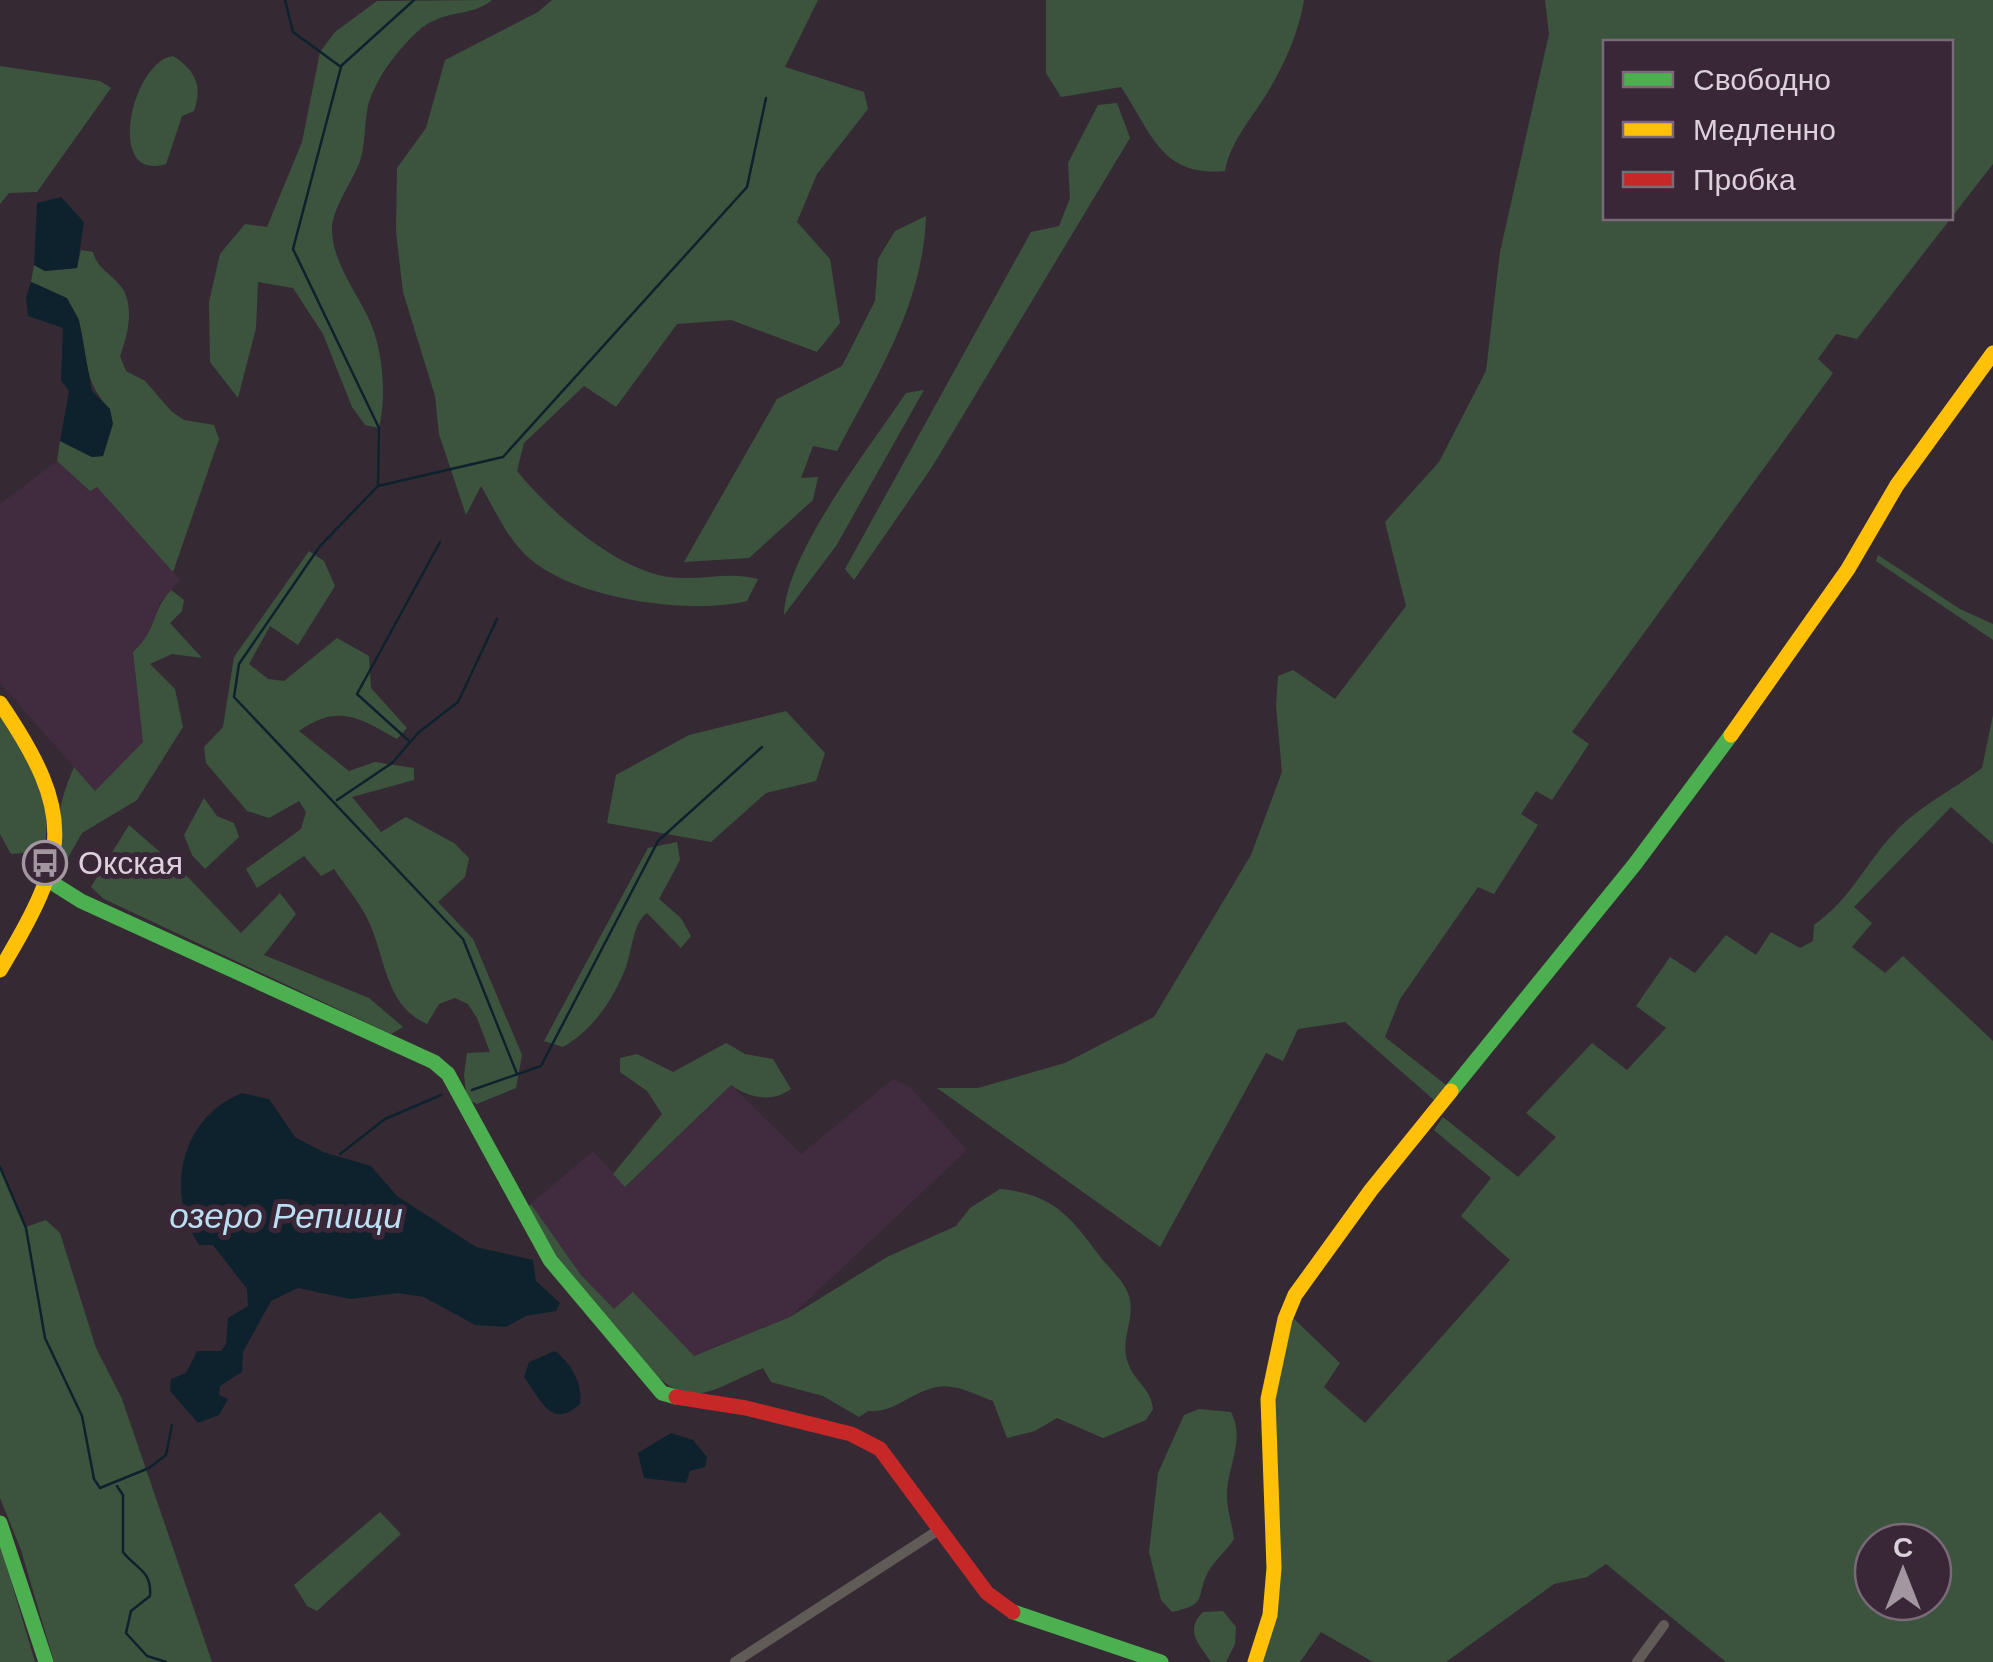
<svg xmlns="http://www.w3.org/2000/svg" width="1993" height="1662" viewBox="0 0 1993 1662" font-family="Helvetica,sans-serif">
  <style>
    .built { fill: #412b3f }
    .green { fill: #3c543e; fill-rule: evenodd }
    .water { fill: #0e222d }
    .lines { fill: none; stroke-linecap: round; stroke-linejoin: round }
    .stream { stroke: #0e222d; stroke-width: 2.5 }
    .street { stroke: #605b56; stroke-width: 10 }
    .fast { stroke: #4caf50; stroke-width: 15 }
    .slow { stroke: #ffc107; stroke-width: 15 }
    .jam { stroke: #c62828; stroke-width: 15 }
    .labels { text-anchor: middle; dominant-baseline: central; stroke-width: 10; stroke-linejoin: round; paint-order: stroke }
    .poi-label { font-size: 32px; fill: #dcd0da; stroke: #392637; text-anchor: start }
    .water-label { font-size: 35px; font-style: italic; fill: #badff2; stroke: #392637 }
  </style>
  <rect width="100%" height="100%" fill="#352a34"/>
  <path class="built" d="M57,461L90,491L97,486L180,580L160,602L151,635L133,652L143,742L95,791L0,683V504Z
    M893,1079L909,1086L967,1150L790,1317L693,1356L633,1293L615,1310L581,1275L531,1204L593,1151L626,1187L731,1085L801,1154Z"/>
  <path class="green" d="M492,0C469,19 444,7 417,32C399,49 382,70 372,94C363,113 367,140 360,161C353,181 330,211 332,232C334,263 354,289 367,315C383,347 387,394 379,428L365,425L352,407L323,334L293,288L258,282L256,328L238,398L210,362L209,302L220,254L245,224L267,227L302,142L320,52L335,32L377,1Z
    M552,0H818L785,67L864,92L868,109L817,174L797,222L830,259L840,323L817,352L731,320L677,324L616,407L584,386L524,443L517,471C551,513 624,578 681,578C708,579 731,572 758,579L747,601C688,615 575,599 529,558C508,540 495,510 481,486L466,515L439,434L435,396L403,292L396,232L397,168L426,128L445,60L538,12Z
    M1046,0H1304C1299,33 1283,67 1266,95C1250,120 1230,143 1225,171C1161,177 1152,133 1121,87L1061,97L1046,73Z
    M1545,0H1993V164L1857,339L1836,334L1818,359L1833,373L1572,732L1589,744L1552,800L1536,791L1521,814L1538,825L1494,894L1478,887L1400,999L1385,1037L1446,1085L1434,1100L1345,1022L1298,1029L1283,1061L1266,1053L1160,1247L937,1088H978L1065,1063L1154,1017L1251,855L1282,772L1276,706L1278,676L1293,670L1335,699L1406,606L1385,522L1439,462L1486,371L1500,252L1549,34ZM1606,42H1950V218H1606Z
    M173,56C195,70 203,85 194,111L182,116L166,164C104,183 132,61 173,56Z
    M0,66L100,81L111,88L37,192L9,193L0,204Z
    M1117,103L1130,138L932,467L854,580L845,569L1031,232L1059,226L1070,198L1068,163L1098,105Z
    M926,216C923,305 877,375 837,451L813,446L801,478L818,477L813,500L749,558L684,562L777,399L842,366L875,301L878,259L895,231Z
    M81,250L93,252C97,270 116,276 124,291C134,311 127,337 120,356L126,371L145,381L171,411L184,420L214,425L219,439L173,572L97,487L90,491L57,461L60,441L92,457L103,456L110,409C62,360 112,312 31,282L34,265L45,271L77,268Z
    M924,390L836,546L784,615C786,553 870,447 906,393Z
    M309,551L324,561L335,586L298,645L270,626L249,664L268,679L284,681L337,638L369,656L371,688L407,728L397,739C360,718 338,703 299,731L349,771L375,762L414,768V780L352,797L381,832L406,817L454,843L469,858L465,877L438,902L473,939L522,1055L516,1088L477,1104L467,1099L464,1075L467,1053L490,1052L477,1018L468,1004L455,998L439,1004L427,1024C383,1005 386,953 366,916C357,899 344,884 334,869L321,876L304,856L257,888L246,869L301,829L306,812L299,801L269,818L247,811L206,763L204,747L223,727L234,657Z
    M1878,555L1960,609L1993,624V640L1876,561Z
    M171,590L184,600L182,611L170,623L202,658L172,654L150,664L175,689L183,727L137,800L82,833L65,863C51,831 61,797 74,767L95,791L143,742L133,652C159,628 150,613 171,590Z
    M786,711L825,753L816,781L766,793L711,842L607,823L616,775L689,735Z
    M0,715C32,762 54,793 44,851L11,854L0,834Z
    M1993,715V844L1951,807L1854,907L1872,923L1852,947L1885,973L1903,956L1993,1041V1662H1726L1606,1564L1587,1577L1554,1584L1446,1662H1373L1321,1632L1300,1662H1260L1275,1616L1273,1399L1291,1316L1340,1363L1324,1387L1365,1423L1510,1260L1461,1216L1491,1178L1434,1130L1443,1117L1518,1177L1556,1137L1526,1113L1592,1043L1627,1070L1666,1028L1636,1006L1670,957L1695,973L1726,935L1756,955L1771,932L1800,948L1813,941L1814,925C1852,898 1864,865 1895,832C1919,806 1953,790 1982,768ZM1873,1542H1933V1602H1873Z
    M204,798L217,816L234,823L239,837L205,869L192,855L184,835Z
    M129,825L184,873L241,933L280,893L296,914L264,955L369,998L403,1027L391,1034L104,899L91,887Z
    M677,842L680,860L659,899L681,918L691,936L681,948L647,913C632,923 632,955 624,972C611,1003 591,1031 563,1047L544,1041L648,848Z
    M726,1043L745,1054L773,1059L791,1089C772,1103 749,1098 731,1085L625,1187L613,1174L662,1114L647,1091L620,1072V1058L637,1054L673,1072Z
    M0,1167L26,1227L46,1220L60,1233L96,1348L122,1399L212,1662H54L21,1550L0,1498Z
    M1000,1189C1055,1194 1071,1218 1102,1259C1112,1271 1124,1281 1129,1296C1136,1320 1119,1339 1128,1363C1134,1381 1151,1388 1153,1409L1146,1420L1103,1438L1057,1418L1035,1431L1007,1438L993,1401C976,1395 955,1383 937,1387C910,1392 896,1413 868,1411L859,1417L823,1396L771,1382L763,1368C744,1375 710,1396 690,1394C645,1390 550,1250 526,1210L531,1204L581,1275L614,1309L633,1292L694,1356L790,1317L887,1257L956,1226L970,1208Z
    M1199,1409L1231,1412C1245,1439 1229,1463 1227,1491C1226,1507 1232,1523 1234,1539C1227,1550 1214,1561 1208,1572C1195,1598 1209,1604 1172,1612L1161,1600L1149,1552L1158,1473L1184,1415Z
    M380,1512L401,1534L317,1611L307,1606L294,1585Z
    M0,1544L35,1662H0Z
    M1223,1611L1236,1627L1235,1644L1226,1662H1211C1199,1644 1184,1631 1203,1612Z"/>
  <path class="water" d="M61,197L84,222L77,268L45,271L34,265L37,203Z
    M31,282L67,298L79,320L92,391L110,409L113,424L103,456L92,457L60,441L69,391L61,380L63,328L28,316L26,297Z
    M242,1093L269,1099L295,1137L323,1152L371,1166L397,1196L476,1247L533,1260L536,1281L560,1303L556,1311L526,1316L506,1327L475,1325L424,1297L398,1293L350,1299L298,1288L271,1301L243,1352L242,1372L220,1386L219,1395L228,1399L219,1415L198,1423L170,1391L171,1379L186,1373L197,1351H221L226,1344L228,1318L248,1306L247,1289L213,1245H199C164,1192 181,1117 242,1093Z
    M555,1351C571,1363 583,1383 580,1404C551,1431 540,1398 524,1377L529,1362Z
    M671,1433L693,1440L707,1457L705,1467L690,1471L686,1483L644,1478L638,1453Z"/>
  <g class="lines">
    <path class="stream" d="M285,0L293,32L341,67L293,249L379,428L378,486L320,546L239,664L234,697L463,939L517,1074
      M341,66L414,0
      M378,486L503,457L747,187L766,98
      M409,741L357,694L440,542
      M337,800L392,763L419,732L458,702L497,619
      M472,1090L541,1066L658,841L762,747
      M340,1154L385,1119L441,1095
      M0,1167L26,1228L45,1338L82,1416L94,1479L100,1488L149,1468L166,1455L172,1425
      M117,1486L123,1495V1552C136,1569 152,1570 150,1596L131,1611L126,1633L147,1656L166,1662"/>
    <path class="street" d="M735,1662L937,1531
      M1637,1662L1664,1625"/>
    <path class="fast" d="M51,882L81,901L434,1062L448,1074L550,1260L662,1393L676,1397
      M1451,1091L1635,864L1731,735
      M0,1523L46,1662
      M1013,1612L1161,1662"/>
    <path class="slow" d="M0,703C77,816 69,856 0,970
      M1731,735L1848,569L1897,485L1993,353
      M1255,1662L1270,1615L1274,1568L1268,1399L1285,1319L1295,1295L1371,1190L1451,1091"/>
    <path class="jam" d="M676,1397L746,1408L851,1434L880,1449L987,1593L1013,1612"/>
  </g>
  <defs>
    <symbol id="bus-ring" viewBox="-11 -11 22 22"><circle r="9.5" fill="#392637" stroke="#a296a0" stroke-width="1.5"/><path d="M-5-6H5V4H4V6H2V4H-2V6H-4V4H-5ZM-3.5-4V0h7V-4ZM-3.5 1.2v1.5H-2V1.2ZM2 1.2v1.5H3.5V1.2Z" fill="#a296a0"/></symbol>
  </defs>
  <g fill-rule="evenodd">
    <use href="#bus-ring" x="20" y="838" width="50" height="50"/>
  </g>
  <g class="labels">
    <g class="poi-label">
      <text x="78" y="863">Окская</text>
    </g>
    <g class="water-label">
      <text x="286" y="1215">озеро Репищи</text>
    </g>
  </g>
  <rect x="1603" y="40" width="350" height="180" fill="#392637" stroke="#7a6a78" stroke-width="2.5"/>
  <rect x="1623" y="72" width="50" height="15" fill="#4caf50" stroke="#7a6a78" stroke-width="2.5"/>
  <text x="1693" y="90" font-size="30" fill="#dcd0da">Свободно</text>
  <rect x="1623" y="122" width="50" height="15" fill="#ffc107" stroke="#7a6a78" stroke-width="2.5"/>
  <text x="1693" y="140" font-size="30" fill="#dcd0da">Медленно</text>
  <rect x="1623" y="172" width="50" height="15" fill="#c62828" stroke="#7a6a78" stroke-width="2.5"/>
  <text x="1693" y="190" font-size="30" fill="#dcd0da">Пробка</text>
  <g transform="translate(1903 1572)"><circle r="48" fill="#392637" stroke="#7a6a78" stroke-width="2.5"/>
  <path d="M0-8L18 38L0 25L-18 38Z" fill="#a296a0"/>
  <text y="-15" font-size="28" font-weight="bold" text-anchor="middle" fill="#dcd0da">С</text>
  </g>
</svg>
